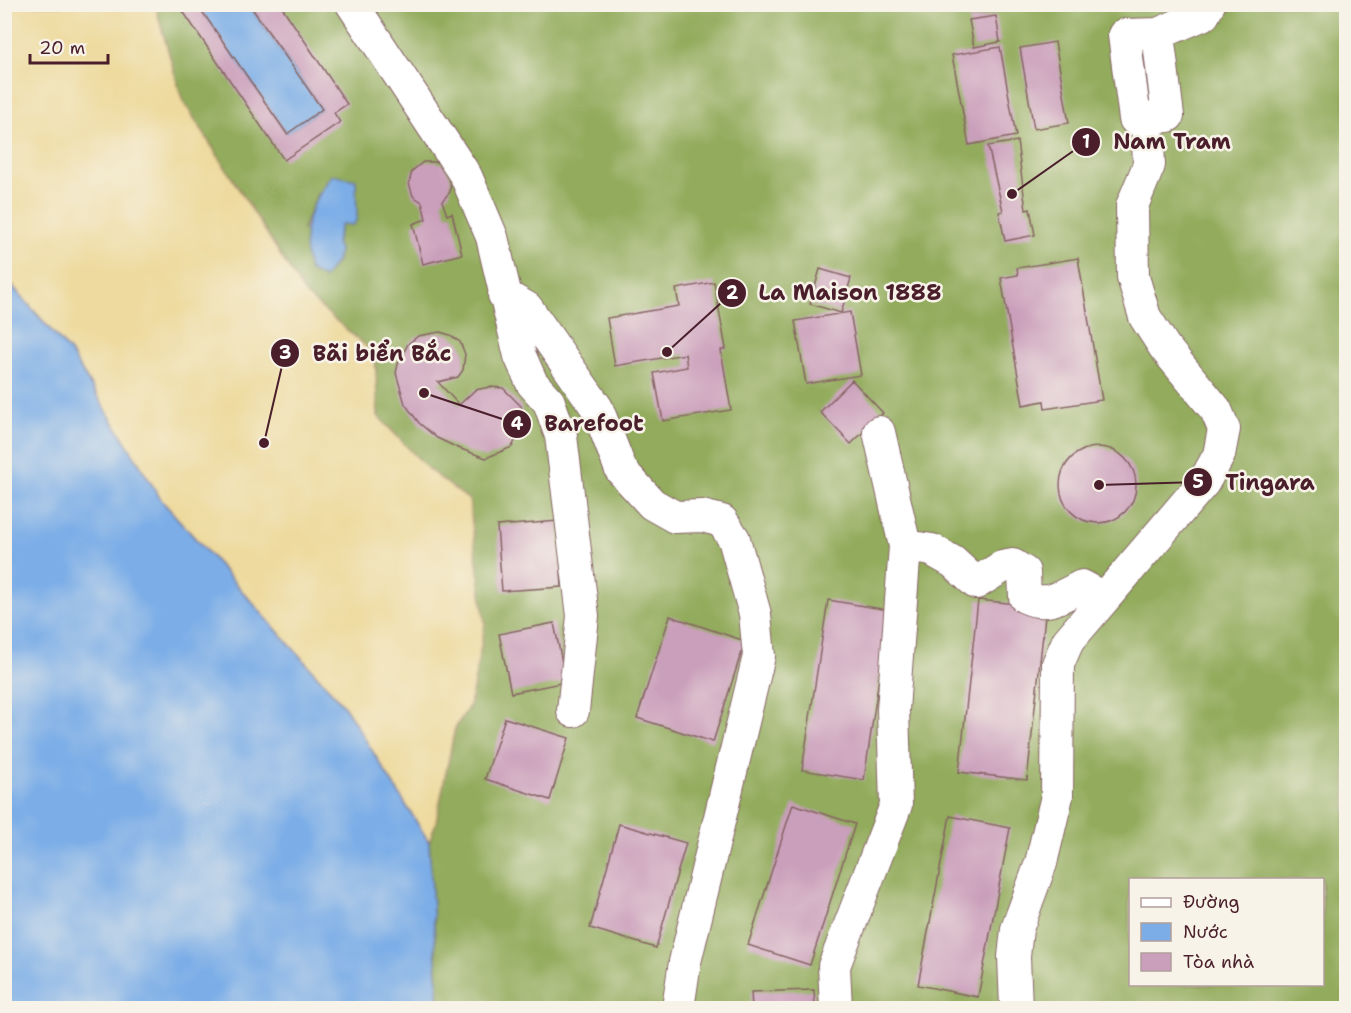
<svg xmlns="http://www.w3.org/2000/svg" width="1351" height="1013" viewBox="0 0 1351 1013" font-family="'Shantell Sans',sans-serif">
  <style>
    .forest { fill: #92ab5c; stroke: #6e6544; stroke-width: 1.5; fill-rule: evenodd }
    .sand { fill: #eeda9e; stroke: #9c7c64; stroke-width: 1.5 }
    .water { fill: #7cade7; stroke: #636689; stroke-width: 1.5 }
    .building { fill: #ca9fbb }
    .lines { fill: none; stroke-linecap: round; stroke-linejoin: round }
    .minor-casing { stroke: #866464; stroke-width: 34 }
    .minor { stroke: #fff; stroke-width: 32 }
    .leader { fill: none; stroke: #4a1f2b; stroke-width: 2 }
    .callout-dot { fill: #4a1f2b; stroke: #f7f3e8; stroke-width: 2 }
    .mark-label { font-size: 18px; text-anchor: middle; font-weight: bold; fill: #fff }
    .callout-label { font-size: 22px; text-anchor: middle; font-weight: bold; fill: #4a1f2b; stroke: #f7f3e8; stroke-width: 5; stroke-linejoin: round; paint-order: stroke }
  </style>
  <rect width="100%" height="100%" fill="#f7f3e8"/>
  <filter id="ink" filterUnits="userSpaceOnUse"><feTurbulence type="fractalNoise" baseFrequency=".0167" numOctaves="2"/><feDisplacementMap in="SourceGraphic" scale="12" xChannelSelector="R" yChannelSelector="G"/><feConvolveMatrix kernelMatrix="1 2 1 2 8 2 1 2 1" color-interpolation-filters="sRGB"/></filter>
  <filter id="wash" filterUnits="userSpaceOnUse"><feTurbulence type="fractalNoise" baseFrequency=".008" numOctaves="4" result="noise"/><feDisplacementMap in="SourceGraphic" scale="24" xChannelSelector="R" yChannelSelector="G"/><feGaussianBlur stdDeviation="1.35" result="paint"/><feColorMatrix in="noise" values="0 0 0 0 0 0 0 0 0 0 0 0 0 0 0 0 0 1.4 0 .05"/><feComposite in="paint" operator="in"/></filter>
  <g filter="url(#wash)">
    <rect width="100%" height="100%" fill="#f4e4cd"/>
    <path class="forest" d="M155,5H1346V1008H439L429,842L436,822L455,728L470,705L469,500L428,469L378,416L375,354L305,294L182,99ZM318,194L341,224L336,243L339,250L303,229ZM1130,880H1322V984H1130Z"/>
    <path class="sand" d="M4,5H155L182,99L305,294L375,354L378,416L428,469L469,500L485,624L470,705L455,728L436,822L429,842L345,707L162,501L70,352L5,277Z"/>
    <path class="water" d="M197,5H249L322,109L287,134Z
      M332,175L356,180L357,219L353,225L341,224L336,243L339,250L336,262L324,278L309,270C299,230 308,208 332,175Z
      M4,277L70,352L162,501L345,707L429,842L439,1008H5Z"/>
    <g id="blocks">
      <path class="building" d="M178,4H197L287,134L322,109L249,4H280L347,104L334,113L340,122L284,160Z
        M996,16L1000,42L974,47L969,20Z
        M1055,42L1069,123L1034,129L1020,48Z
        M1000,47L1016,136L969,145L952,55Z
        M1017,141L1026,210L1030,209L1035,235L1005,241L999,212L1003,211L988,146Z
        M423,162H436L443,164L451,177L450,192L442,201L447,215L452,213L462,254L423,264L413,224L426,219L422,202L413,196L409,183L412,171Z
        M1078,258L1102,400L1045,409L1044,401L1023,405L1001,278L1018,275L1017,268Z
        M820,269L851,278L841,313L810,304Z
        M714,282L726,349L721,350L731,410L663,421L654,373L687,367L685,354L615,366L607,318L679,306L676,289Z
        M850,312L861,375L806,384L795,321Z
        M440,332L450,335L460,342L465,354L463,370L458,377L438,382L459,405L475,390L490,387L503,388L521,406L523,425L512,447L486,458L458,448L437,438L419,423L405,404L396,373L398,364L408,344L418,336Z
        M852,380L883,413L851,444L820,412Z
        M1060 485a38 38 0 1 1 76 0a38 38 0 1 1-76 0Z
        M558,521L562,587L502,591L497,526Z
        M828,600L889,610L864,780L802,770Z
        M978,600L1046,607L1027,780L959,772Z
        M670,616L745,641L713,742L637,718Z
        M554,623L566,682L511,693L499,634Z
        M505,718L569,738L550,800L485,779Z
        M793,804L855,824L810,965L748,945Z
        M950,816L1010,828L978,997L918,985Z
        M619,824L686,843L656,948L590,928Z
        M814,990L815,1008H752L751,992Z"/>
    </g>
  </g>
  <g filter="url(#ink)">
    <use href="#blocks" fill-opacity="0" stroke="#866464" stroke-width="1.5"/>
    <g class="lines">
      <defs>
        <path id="minor" d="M352,4L466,176L492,237L520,356L532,383L549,402L561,436L583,616L573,711
          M1158,34L1168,116L1135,119L1124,35L1158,34L1204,14L1209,4
          M504,295L527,308L597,408L621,470L652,504L675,517L702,516L722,521L734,539L755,614L759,656L685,962L678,1008
          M905,546L932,550L953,562L976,583L1002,567L1013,565L1024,572L1025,597C1048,608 1061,596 1082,586L1104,598
          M836,1008L834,966L896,805L893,710L905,546L879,432
          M1016,1008L1014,957L1017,929L1041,863L1057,796L1058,664L1068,641L1204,482L1219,455L1224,429L1216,410L1165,348L1145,317L1133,277L1132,206L1149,165L1147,118"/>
      </defs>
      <use href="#minor" class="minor-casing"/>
      <use href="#minor" class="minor"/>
    </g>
  </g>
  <path class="leader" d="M1012 194L1086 142M667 352L732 293M264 443L285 353M424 393L517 424M1099 485L1198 482"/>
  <g class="callout-dot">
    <circle cx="1012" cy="194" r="6"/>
    <circle cx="667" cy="352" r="6"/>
    <circle cx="264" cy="443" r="6"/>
    <circle cx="424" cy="393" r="6"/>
    <circle cx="1099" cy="485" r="6"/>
    <circle cx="1086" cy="142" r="15"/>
    <circle cx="732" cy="293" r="15"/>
    <circle cx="285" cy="353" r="15"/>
    <circle cx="517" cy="424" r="15"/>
    <circle cx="1198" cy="482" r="15"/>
  </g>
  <g class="mark-label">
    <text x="1086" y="148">1</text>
    <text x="732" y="299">2</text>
    <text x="285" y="359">3</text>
    <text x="517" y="430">4</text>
    <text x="1198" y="488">5</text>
  </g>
  <g class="callout-label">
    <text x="1172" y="149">Nam Tram</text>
    <text x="850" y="300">La Maison 1888</text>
    <text x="382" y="361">Bãi biển Bắc</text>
    <text x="594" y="431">Barefoot</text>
    <text x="1270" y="490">Tingara</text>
  </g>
  <rect width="1351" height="1013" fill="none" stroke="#f7f3e8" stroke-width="24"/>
  <rect x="1129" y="878" width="195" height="108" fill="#f7f3e8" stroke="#b29e9c" stroke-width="1.5"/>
  <rect x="1141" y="898" width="30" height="9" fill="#ffffff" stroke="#b29e9c" stroke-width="1.5"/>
  <text x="1183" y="908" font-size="18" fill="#4a1f2b">Đường</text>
  <rect x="1141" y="923" width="30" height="18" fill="#7cade7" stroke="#b29e9c" stroke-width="1.5"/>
  <text x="1183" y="938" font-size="18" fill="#4a1f2b">Nước</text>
  <rect x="1141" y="953" width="30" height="18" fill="#ca9fbb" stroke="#b29e9c" stroke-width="1.5"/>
  <text x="1183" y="968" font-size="18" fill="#4a1f2b">Tòa nhà</text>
  <path d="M30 54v9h78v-9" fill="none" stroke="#4a1f2b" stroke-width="3"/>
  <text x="39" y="54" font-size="18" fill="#4a1f2b" stroke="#f7f3e8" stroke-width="4.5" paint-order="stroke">20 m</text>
</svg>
